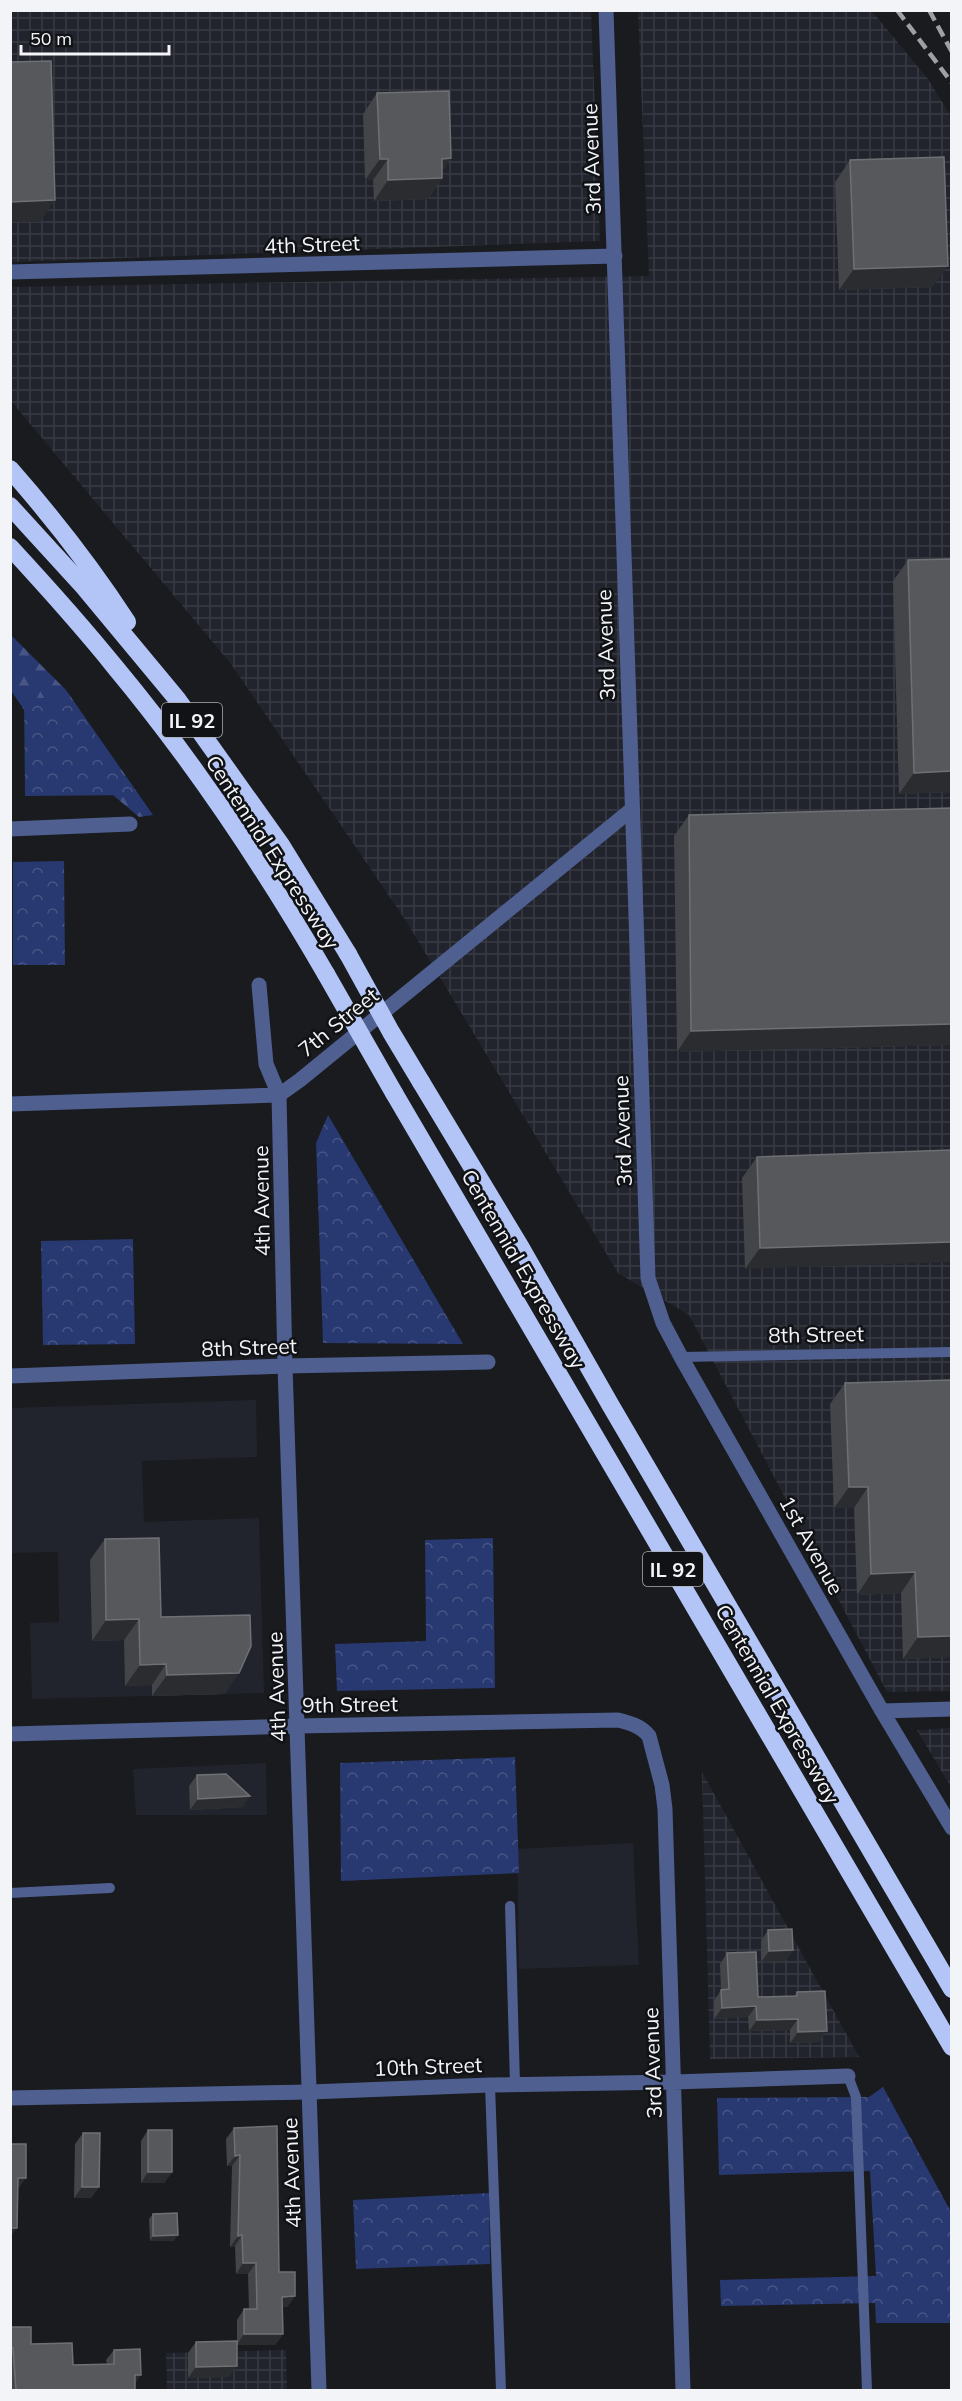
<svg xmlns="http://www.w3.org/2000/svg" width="962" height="2401" viewBox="0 0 962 2401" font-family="Mulish,sans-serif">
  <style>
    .built { fill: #21242d }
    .industrial { fill: url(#industrial-grid) }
    .forest { fill: url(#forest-firs) }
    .park { fill: url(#park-crowns) }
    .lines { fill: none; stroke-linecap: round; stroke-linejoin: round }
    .service { stroke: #4f5f90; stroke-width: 10 }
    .minor { stroke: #4f5f90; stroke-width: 15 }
    .tertiary { stroke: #4f5f90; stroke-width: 15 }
    .motorway { stroke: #b3c5f7; stroke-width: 18 }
    .rail { stroke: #9ea0a3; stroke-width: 4.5; stroke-dasharray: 12 6; stroke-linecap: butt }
    .motorway-bridge { stroke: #b3c5f7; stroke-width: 18 }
    .wall { fill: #434549 }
    .shaded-wall { fill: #2a2c30 }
    .building { fill: #56585c; stroke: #6f7074; stroke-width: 1.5 }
    .labels { text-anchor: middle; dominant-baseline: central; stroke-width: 5; stroke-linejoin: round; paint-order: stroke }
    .shield { fill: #101215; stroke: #afb0b3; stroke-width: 1.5 }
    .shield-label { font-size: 20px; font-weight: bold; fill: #f3f4f7 }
    .street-label { font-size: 21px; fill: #f3f4f7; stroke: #101215 }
  </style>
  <defs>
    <pattern id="industrial-grid" width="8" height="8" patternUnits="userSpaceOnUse" patternTransform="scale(1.5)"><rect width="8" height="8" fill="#21242d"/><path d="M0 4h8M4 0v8" fill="none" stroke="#373a42"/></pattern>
    <pattern id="forest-firs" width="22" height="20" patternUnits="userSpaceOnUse" patternTransform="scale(1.5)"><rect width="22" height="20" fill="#283870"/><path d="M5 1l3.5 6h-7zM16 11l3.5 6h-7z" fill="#485585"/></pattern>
    <pattern id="park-crowns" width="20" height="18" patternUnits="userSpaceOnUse" patternTransform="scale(1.5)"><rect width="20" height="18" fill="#283870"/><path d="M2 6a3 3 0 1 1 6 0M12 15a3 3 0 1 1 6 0" fill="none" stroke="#485585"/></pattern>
  </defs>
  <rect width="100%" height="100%" fill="#191b1f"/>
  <path class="built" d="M256,1400L257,1457L142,1461L144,1522L259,1518L264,1693L32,1699L30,1623L59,1622L58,1552L11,1553L10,1408Z
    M266,1763L267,1815H136L133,1769Z
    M633,1843L639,1965L519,1969L517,1849Z"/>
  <path class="industrial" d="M10,11H591L600,241L11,262Z
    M638,11H872L928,79L952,118L951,1691L887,1692L689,1315L618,1273L406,921L231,664L11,401L10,287L649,276Z
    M951,1728L952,1729L951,1787L917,1730Z
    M702,1772L859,2057L710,2059Z
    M286,2350L287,2390H167L166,2353Z"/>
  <path class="forest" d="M10,634L66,690L153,815L139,817L42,735L11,691Z"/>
  <path class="park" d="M24,698H70L137,795L25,796Z
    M64,861L65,965H13V862Z
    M328,1115L463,1344L323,1343L316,1143Z
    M133,1239L135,1344L43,1345L41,1241Z
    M493,1538L495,1688L337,1691L335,1644L426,1641L425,1540Z
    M515,1757L519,1873L341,1881L340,1763Z
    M883,2087L951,2212V2323H876L875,2303L721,2306L720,2280L876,2276L870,2171L719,2175L717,2098L869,2097Z
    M489,2193L490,2264L356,2269L353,2200Z"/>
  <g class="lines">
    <path class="service" d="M681,1357L952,1352
      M10,1893L110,1888
      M510,1906L515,2084
      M848,2076L856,2097L867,2390
      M490,2085L501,2390"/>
    <path class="minor" d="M606,10L648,1278L663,1323L681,1357L882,1711L952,1828
      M10,272L615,256
      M10,829L130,824
      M10,1104L279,1095L266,1064L259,985
      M10,1376L285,1366L488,1362
      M882,1711L952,1709
      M298,1726L618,1720C630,1723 641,1726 649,1736L662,1785L665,1809L683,2390
      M10,2098L310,2092L490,2085L674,2082L848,2076"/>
    <path class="tertiary" d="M10,1734L298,1726
      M319,2390L285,1366L279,1095L300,1080L631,810"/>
    <path class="motorway" d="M10,469C53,518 92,568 127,622
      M10,506L84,587L177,699L281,845L348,954
      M10,547C46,586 82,626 115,667C194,762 264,867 326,974
      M421,1082L521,1248L611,1406L952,1989
      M394,1093L952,2047"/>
    <path class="rail" d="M897,10L952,83
      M929,10L952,52"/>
    <path class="motorway-bridge" d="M348,954L391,1032L421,1082
      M326,974L394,1093"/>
  </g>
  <path class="wall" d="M377,93L451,158L442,171V178L428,199L374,201L373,180H365L363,114Z
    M850,160L933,287L839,290L835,182Z
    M951,559V792L899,794L893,581L908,560Z
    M951,808V1045L677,1052L674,836L689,815Z
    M951,1150L745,1269L742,1178L757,1157Z
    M845,1383L951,1657L903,1659L901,1593L857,1595L854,1508H834L830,1404Z
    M105,1539L161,1617L225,1694L152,1696V1685L125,1686L124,1640L92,1641L90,1560Z
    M197,1775L243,1807L190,1810L189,1786Z
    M768,1930L793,1950L785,1961L761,1962V1941Z
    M727,1953L758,1997L794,1996L797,1992L827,2031L819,2042L790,2043V2030L749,2031L748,2017L714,2019V2001L721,1990L720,1964Z
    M234,2128L279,2272L295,2296L287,2307H282L283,2334L275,2345H237L229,2377L188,2378V2353L196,2342L237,2341V2320L244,2309H249L248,2274H236L235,2246L230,2247L232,2166H227L226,2139Z
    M148,2130L172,2172L164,2183H141V2141Z
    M83,2133L99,2187L91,2198H74L75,2144Z
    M153,2214L174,2241H150L149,2219Z
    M10,2328L31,2344L73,2365L107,2364L106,2360L114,2350L135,2383V2391H10Z"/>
  <path class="shaded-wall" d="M451,158L437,178H442L428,199L374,201L388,180L442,159Z
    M380,159H388L373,180H365Z
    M55,200L40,222H10V202Z
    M948,266L933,287L839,290L854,269Z
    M951,771V792L899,794L914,773Z
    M951,1024V1045L677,1052L691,1031Z
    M951,1242V1262L745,1269L760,1248Z
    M849,1487H868L854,1508H834Z
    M915,1572L901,1593L857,1595L871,1574Z
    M139,1619L124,1640L92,1641L106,1620Z
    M951,1636V1657L903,1659L918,1637Z
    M166,1664L152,1685L125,1686L140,1665Z
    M239,1673L225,1694L152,1696L167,1675Z
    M250,1796L243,1807L190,1810L198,1799Z
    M793,1950L785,1961L761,1962L769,1951Z
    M756,2006L748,2017L714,2019L722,2008Z
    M798,2019L790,2030L749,2031L757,2020Z
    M827,2031L819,2042L790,2043L798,2032Z
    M240,2155L232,2166H227L235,2156Z
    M148,2172H172L164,2183H141Z
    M18,2178H26L18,2189H10Z
    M82,2187H99L91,2198H74Z
    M10,2228H17L10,2237Z
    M178,2235L174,2241H150L153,2236Z
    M242,2235L235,2246L230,2247L238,2236Z
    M243,2263H256L248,2274H236Z
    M295,2296L287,2307L275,2308L282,2297Z
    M244,2334H283L275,2345H237Z
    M237,2366L229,2377L188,2378L196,2367Z
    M135,2375H141L134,2385Z"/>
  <path class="building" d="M51,61L55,200L10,202V62Z
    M449,91L451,158L442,159V178L388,180V159H380L377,93Z
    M944,157L948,266L854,269L850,160Z
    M951,559V771L914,773L908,560Z
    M951,808V1024L691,1031L689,815Z
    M951,1150V1242L760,1248L757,1157Z
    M951,1380V1636L918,1637L915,1572L871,1574L868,1487H849L845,1383Z
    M159,1538L161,1617L250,1615L251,1646L239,1673L167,1675L166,1664L140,1665L139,1619L106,1620L105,1539Z
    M226,1774L250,1796L198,1799L197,1775Z
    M792,1929L793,1950L769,1951L768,1930Z
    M756,1952L758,1997L797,1996V1992L825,1991L827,2031L798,2032V2019L757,2020L756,2006L722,2008L721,1990L729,1989L727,1953Z
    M277,2126L279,2272H295V2296L282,2297L283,2334H244V2309H257L256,2263H243L242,2235L238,2236L240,2155L235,2156L234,2128Z
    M148,2130H172V2172H148Z
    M83,2133H100L99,2187H82Z
    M10,2144H26V2178H18L17,2228H10Z
    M177,2213L178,2235L153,2236V2214Z
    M11,2327H31V2344L72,2343L73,2365L114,2364V2350L140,2349L141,2375H135V2391H16L13,2348H11Z
    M237,2341V2366L196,2367V2342Z"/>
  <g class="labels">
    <g class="shield">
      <rect x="162" y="703" width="60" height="34" rx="4.5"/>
      <rect x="643" y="1552" width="60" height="34" rx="4.5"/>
    </g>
    <g class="shield-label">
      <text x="192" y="720">IL 92</text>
      <text x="673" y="1569">IL 92</text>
    </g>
    <g class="street-label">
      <text transform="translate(591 159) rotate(-92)">3rd Avenue</text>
      <text transform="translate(312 244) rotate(-2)">4th Street</text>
      <text transform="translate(605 645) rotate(-92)">3rd Avenue</text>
      <text transform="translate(273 852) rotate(57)">Centennial Expressway</text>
      <text transform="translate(338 1022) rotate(-39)">7th Street</text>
      <text transform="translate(622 1131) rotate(-92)">3rd Avenue</text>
      <text transform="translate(261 1201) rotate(-91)">4th Avenue</text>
      <text transform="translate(524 1269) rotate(60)">Centennial Expressway</text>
      <text transform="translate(816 1334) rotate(-1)">8th Street</text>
      <text transform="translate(249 1347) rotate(-2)">8th Street</text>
      <text transform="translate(812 1545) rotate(61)">1st Avenue</text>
      <text transform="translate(276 1687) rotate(-92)">4th Avenue</text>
      <text transform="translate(350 1704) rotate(-1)">9th Street</text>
      <text transform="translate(778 1704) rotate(60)">Centennial Expressway</text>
      <text transform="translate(652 2063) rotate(-92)">3rd Avenue</text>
      <text transform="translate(428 2066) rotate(-2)">10th Street</text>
      <text transform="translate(291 2173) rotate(-92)">4th Avenue</text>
    </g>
  </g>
  <rect width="962" height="2401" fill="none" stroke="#f3f4f7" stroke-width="24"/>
  <path d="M21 45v9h148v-9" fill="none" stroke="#f3f4f7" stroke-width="3"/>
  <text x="30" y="45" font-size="18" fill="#f3f4f7" stroke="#101215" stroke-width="4.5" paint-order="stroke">50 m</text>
</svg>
